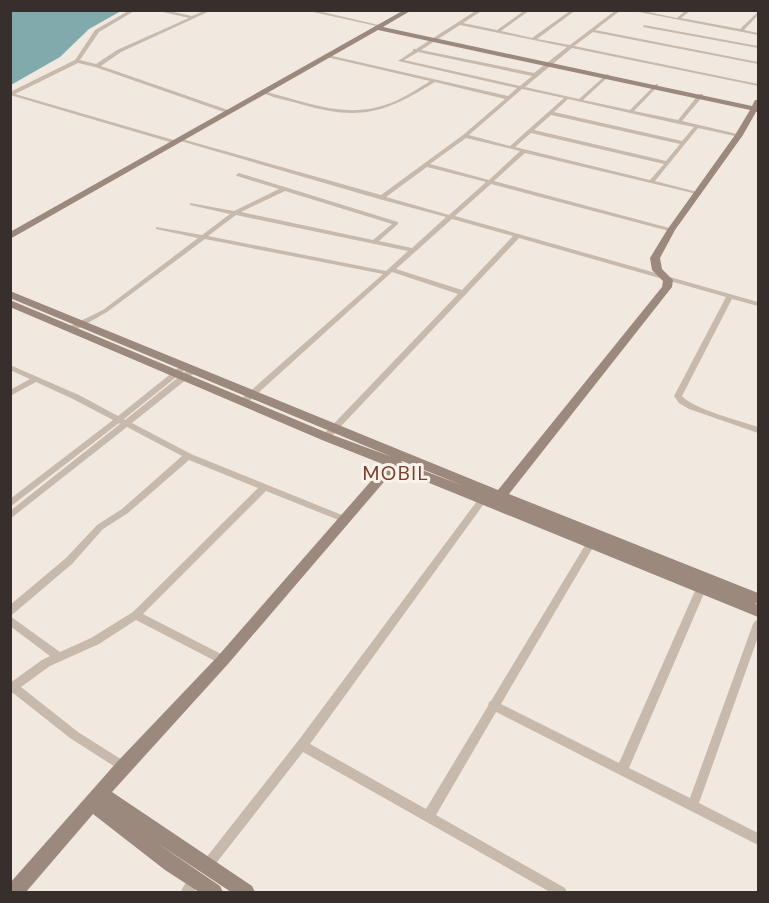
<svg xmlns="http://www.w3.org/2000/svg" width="769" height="903" viewBox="0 0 769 903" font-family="'DM Sans',sans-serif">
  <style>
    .water { fill: #81aaac }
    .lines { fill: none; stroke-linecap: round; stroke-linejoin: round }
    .street { fill: #c8b9ad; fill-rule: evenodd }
    .secondary { fill: #9c897e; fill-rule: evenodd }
    .labels { text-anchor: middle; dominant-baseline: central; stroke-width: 6; stroke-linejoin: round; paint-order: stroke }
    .neighbourhood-label { font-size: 20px; letter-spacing: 1.5px; fill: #7f3e2b; stroke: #f9f3ec }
  </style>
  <rect width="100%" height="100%" fill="#f1e9e0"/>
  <path class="water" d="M11,10H121V11L89,29L60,57L11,85Z"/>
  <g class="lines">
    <path class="street" d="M130,10H136L99,32L80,60L96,64L117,50L189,18L154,10H164L192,16L206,10H212L121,52L101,66L231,111V113H227L95,67L78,63L15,94L177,141V143H173L10,95V92L75,60L95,30Z
      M304,10H314L383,26L381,27Z
      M477,10H483L463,23L497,30L525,10H530L501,31L532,38L571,10H576L537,39L570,45L616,10H621L595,30L758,62V64L593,32L574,46L758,84V86L572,48L525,87L579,99L607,74L609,75V76L583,100L630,110L656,84H658V86L634,111L678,120L699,94H703V96L682,121L742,135L739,137L698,128L655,181L701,193V195L525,153L494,181L673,229V231H669L491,184L455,216L758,302V306L732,299L682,396C693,409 741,421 758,427V433L689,409L679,403L674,396L726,297L519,238L329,439L326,440L322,437L323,435L458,294L392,272L246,404L243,405L239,402L240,400L383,274L205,239L107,312L74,331H68L67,329L68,327L103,310L198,238L156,229V227L202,235L230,214L190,205V203L234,211L279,189L237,176L236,175L239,173L398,222V224L379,241L412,248L446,217L379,199L177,140L182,139L381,195L463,135L505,99L435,82C383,114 360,121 300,104C287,100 272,98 261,92L263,91C303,101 344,119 385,105C401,100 416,90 430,81L326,57V56L328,55L508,96L517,88L398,61L413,51V49H416ZM460,25L567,47L534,73L421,50ZM418,52L532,76L520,86L404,60ZM522,89L564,98L510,146L469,135ZM568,99L679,124L694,127L682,141L554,112ZM551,115L680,144L666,161L534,130ZM531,133L664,164L650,180L515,147ZM466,138L520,151L489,180L430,164ZM427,167L486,182L449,215L386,197ZM285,191L392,224L373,240L241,212ZM236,215L408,251L386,271L208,236ZM452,219L513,236L462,290L396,269Z
      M628,10H639L677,18L686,10H691L681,18L740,29L758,12V15L744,30L758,33V35Z
      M644,25L758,46V48L643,27Z
      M183,364H186L190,366L124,419L125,420L191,367H197L198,369L197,371L132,423L191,454L347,517L348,519L347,521H341L266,491L143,614L227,657L228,660L227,663L223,664L219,663L136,620L99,644L50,666L21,687L78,732L127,763L129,767L127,771L123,772L70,738L13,693L10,694V683L42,660L50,656L10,626V616L60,652L91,638L133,612L258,488L189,460L128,513L103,529L72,564L13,614L10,615V605L66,558L97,525L122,509L182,456L127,427L10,519V511L120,424L119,423L10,507V499L113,420L73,399L36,382L10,396V390L30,379L10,370V365L79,395L118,416Z
      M483,496L486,497L487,499L486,501L310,744L426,809L488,706L489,702L491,701L590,537H596L598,539L501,704L619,763L698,584L700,581L703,580L706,581L708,584L629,768L690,798L753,624L755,621L758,620V637L699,803L758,833V845L496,712L436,815L565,888L567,892H550L303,752L210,871L206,873L202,871L200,867L202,863L298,741L480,497Z
      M198,872L202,874L204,878L194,892H181C183,885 191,875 198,872Z"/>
    <path class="secondary" d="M404,10H412L383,27L752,106L755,100H758V112H756L743,135L675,230L660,258L662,269L673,280L672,287L509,494L758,593V604L754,603L758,605V617L395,469L228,664L112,792L252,886L255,892H231L157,843L220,886L223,892H199L165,870L93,814L26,892H10V883L117,762L218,656L385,465L322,440L10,307V300L330,434L392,457L10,298V291L498,490L662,287L663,281L652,270L650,258L667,230L735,135L750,110L378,30L10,239V232ZM402,461L464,486L401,462Z"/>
  </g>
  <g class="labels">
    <g class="neighbourhood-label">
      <text x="396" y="473">MOBIL</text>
    </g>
  </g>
  <rect width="769" height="903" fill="none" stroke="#372f2b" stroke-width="24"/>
</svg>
